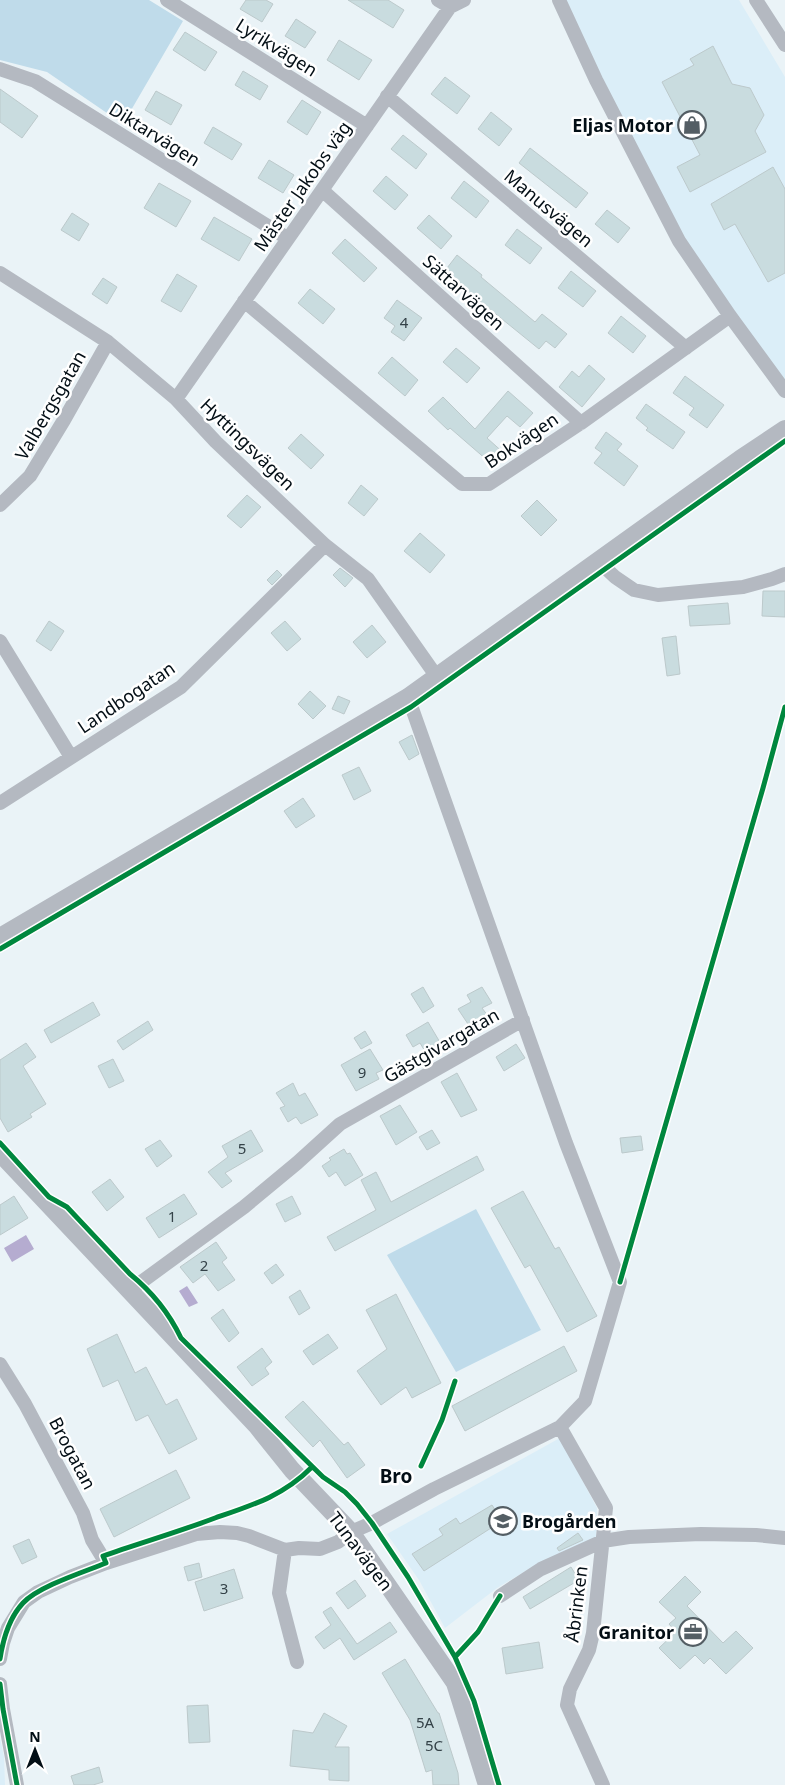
<svg xmlns="http://www.w3.org/2000/svg" width="785" height="1785" viewBox="0 0 785 1785" font-family="'Noto Sans',sans-serif">
  <style>
    .built { fill: #dbeef8 }
    .green { fill: #bfdbea }
    .water { fill: #b5acd0 }
    .building { fill: #c9dcdf; stroke: #bcc9cb }
    .lines { fill: none; stroke-linecap: round; stroke-linejoin: round }
    .minor { stroke: #b4b9c1; stroke-width: 14 }
    .tertiary { stroke: #b4b9c1; stroke-width: 18 }
    .cycleway-casing { stroke: #fff; stroke-width: 8 }
    .cycleway { stroke: #00873e; stroke-width: 5 }
    .labels { text-anchor: middle; dominant-baseline: central; stroke-width: 5; stroke-linejoin: round; paint-order: stroke }
    .number-label { font-size: 15px; fill: #344248 }
    .street-label { font-size: 18px; fill: #030e15; stroke: #fff }
    .poi-label { font-size: 18px; font-weight: bold; fill: #030e15; stroke: #fff; text-anchor: end }
    .neighbourhood-label { font-size: 19px; font-weight: bold; fill: #030e15; stroke: #fff }
  </style>
  <rect width="100%" height="100%" fill="#eaf3f7"/>
  <path class="built" d="M559,0H739L785,77V391L679,241Z
    M560,1438L597,1508L596,1540L539,1563L497,1588L445,1628L419,1580L387,1534Z
    M0,1738L4,1757L5,1785H0Z"/>
  <path class="green" d="M0,0H149L183,21L123,124L47,72L0,60Z
    M476,1209L541,1330L456,1372L387,1255Z"/>
  <path class="water" d="M26,1235L34,1249L12,1262L4,1248Z
    M187,1286L198,1303L189,1307L179,1291Z"/>
  <path class="building" d="M246,0H266L273,4L262,22L240,9Z
    M348,0H388L404,10L393,28Z
    M296,19L316,32L305,48L285,36Z
    M185,32L217,52L205,71L173,50Z
    M339,40L372,60L359,80L327,60Z
    M713,46L732,84L750,88L764,115L755,131L766,152L690,192L677,167L700,155L662,82L694,65L690,59Z
    M243,71L268,86L260,100L235,85Z
    M445,77L470,96L457,114L431,94Z
    M0,89L38,116L22,138L0,122Z
    M156,91L182,105L171,125L145,110Z
    M302,100L321,112L307,135L287,122Z
    M491,112L512,129L499,146L478,129Z
    M213,127L242,144L232,160L204,143Z
    M403,135L427,154L416,169L391,149Z
    M530,148L588,193L576,208L519,163Z
    M269,160L294,175L283,193L258,178Z
    M773,167L785,189V273L768,282L735,224L724,230L711,204Z
    M386,176L408,195L395,210L373,191Z
    M464,181L489,201L476,218L451,198Z
    M159,183L191,201L176,227L144,208Z
    M607,210L630,228L618,243L595,224Z
    M72,213L89,224L79,241L61,230Z
    M429,215L452,236L441,249L417,228Z
    M214,217L252,239L239,261L201,239Z
    M517,229L542,248L530,264L505,245Z
    M345,239L377,268L364,282L332,253Z
    M457,255L482,275L481,277L535,322L542,314L567,334L555,348L546,341L539,349L444,272Z
    M571,271L596,291L583,307L558,288Z
    M177,274L197,286L181,312L161,301Z
    M103,278L117,287L107,304L92,294Z
    M310,289L335,309L323,324L298,303Z
    M397,300L422,318L404,341L391,332L395,326L384,318Z
    M621,316L646,336L633,353L608,333Z
    M456,348L480,368L467,383L443,362Z
    M392,357L418,380L405,396L378,373Z
    M589,365L605,379L582,407L559,387L572,371L579,377Z
    M685,376L724,405L707,428L689,415L694,408L673,393Z
    M508,391L533,413L520,427L507,416L487,438L506,455L495,467L450,428L448,430L428,411L443,397L475,429Z
    M646,404L685,432L673,449L646,430L648,428L636,418Z
    M606,432L622,444L617,450L638,466L624,486L594,463L602,453L595,448Z
    M301,434L324,455L311,469L288,448Z
    M361,485L378,499L364,516L348,503Z
    M247,495L261,507L241,528L227,516Z
    M537,500L557,520L541,536L521,516Z
    M420,533L445,555L430,573L404,551Z
    M340,568L353,578L345,587L333,575Z
    M277,570L282,575L272,585L267,580Z
    M763,591H785V617L762,616Z
    M728,603L730,624L690,626L688,606Z
    M49,621L64,631L51,651L36,641Z
    M285,621L301,639L287,651L271,633Z
    M372,625L386,642L367,658L353,642Z
    M676,636L680,674L667,676L662,638Z
    M310,691L326,706L313,719L298,704Z
    M338,696L350,701L344,714L332,709Z
    M412,735L419,754L409,760L399,742Z
    M359,767L371,791L354,800L342,775Z
    M303,798L315,816L296,828L284,811Z
    M423,987L434,1006L423,1013L411,994Z
    M482,987L492,1003L482,1008L491,1020L472,1030L458,1009L471,1002L467,995Z
    M93,1002L100,1015L51,1043L44,1030Z
    M148,1021L153,1030L123,1050L117,1041Z
    M428,1022L441,1044L426,1053L420,1043L413,1047L406,1035Z
    M365,1031L372,1043L361,1049L354,1038Z
    M26,1043L36,1057L23,1066L46,1104L30,1114L32,1117L8,1132L0,1118V1060Z
    M516,1044L525,1058L504,1071L496,1057Z
    M370,1049L383,1070L376,1073L379,1079L356,1091L341,1065Z
    M113,1059L124,1081L109,1088L98,1066Z
    M457,1073L477,1110L461,1117L441,1082Z
    M293,1083L299,1096L305,1093L318,1115L301,1124L296,1117L288,1122L280,1108L285,1106L276,1093Z
    M400,1105L417,1132L396,1145L380,1116Z
    M251,1130L263,1151L225,1173L232,1181L222,1188L208,1172L228,1157L222,1146Z
    M432,1130L440,1143L427,1150L419,1137Z
    M641,1136L643,1150L622,1153L620,1138Z
    M160,1140L172,1156L157,1167L145,1149Z
    M344,1149L347,1154L350,1153L363,1175L345,1186L336,1172L329,1177L322,1166L331,1160L329,1158Z
    M477,1156L484,1170L335,1251L327,1237L376,1210L361,1180L376,1172L391,1202Z
    M110,1179L124,1197L107,1211L92,1192Z
    M523,1191L555,1249L559,1247L597,1316L567,1332L530,1265L525,1268L491,1208Z
    M184,1194L197,1214L159,1238L146,1218Z
    M14,1196L28,1218L0,1235V1205Z
    M292,1196L301,1214L285,1222L276,1204Z
    M216,1242L227,1258L222,1262L235,1280L218,1291L205,1274L193,1283L180,1267Z
    M276,1264L284,1275L272,1284L264,1273Z
    M300,1290L310,1308L299,1315L289,1297Z
    M396,1294L441,1383L412,1398L406,1387L381,1405L357,1371L387,1349L366,1310Z
    M223,1309L239,1333L229,1342L211,1318Z
    M117,1334L135,1373L146,1367L166,1405L177,1399L197,1439L169,1454L148,1415L136,1421L118,1380L103,1387L87,1349Z
    M328,1334L338,1348L313,1365L303,1351Z
    M564,1346L577,1371L465,1431L452,1406Z
    M262,1348L272,1362L265,1368L269,1374L252,1386L237,1367Z
    M303,1401L344,1445L348,1442L365,1465L347,1478L320,1440L313,1447L285,1417Z
    M176,1470L190,1498L114,1537L100,1509Z
    M492,1505L502,1521L424,1571L412,1554L443,1535L439,1529L456,1518L460,1524Z
    M578,1533L583,1540L559,1551L557,1548Z
    M29,1539L37,1557L22,1564L13,1546Z
    M199,1563L202,1577L188,1581L184,1567Z
    M571,1567L579,1580L530,1609L523,1597Z
    M234,1569L243,1598L204,1611L195,1582Z
    M685,1576L701,1592L687,1606L723,1643L736,1631L753,1648L726,1674L710,1658L704,1664L695,1655L680,1669L659,1648L676,1632L669,1624L676,1618L659,1602Z
    M355,1580L366,1596L348,1609L336,1593Z
    M331,1607L357,1644L390,1622L397,1632L354,1660L340,1638L324,1649L315,1637L331,1625L323,1612Z
    M539,1642L543,1668L506,1674L502,1648Z
    M405,1659L438,1713H439L458,1773L459,1785H433L432,1770L426,1772L410,1720L382,1673Z
    M208,1705L210,1742L189,1743L187,1706Z
    M324,1713L347,1726L335,1747H349V1781L329,1780V1770L290,1766L293,1730L313,1733Z
    M99,1767L103,1782L93,1785H74L71,1776Z"/>
  <g class="lines">
    <path class="minor" d="M167,0L367,126
      M438,0L450,7
      M559,0L596,80L679,241L730,316L785,391
      M756,0L785,45
      M0,69L35,81L287,238
      M387,96L686,348
      M322,190L581,423
      M0,273L108,342L176,399L216,442L325,545L368,579L437,677
      M244,301L462,484H489L581,423L730,316
      M176,399L450,7L464,0
      M0,505L30,476L64,420L108,342
      M598,561L615,577L634,590L658,595L743,587L772,579L785,574
      M0,641L71,757
      M0,803L181,687L325,545
      M129,1291L244,1207L297,1163L340,1124L523,1020
      M0,1364L25,1404L83,1513L92,1540L106,1563
      M560,1427L606,1508L593,1633L589,1650L570,1689L567,1705L603,1785
      M285,1550L279,1593L297,1662
      M500,1596L541,1569L603,1541L629,1537L701,1534L756,1535L785,1538
      M0,1659L3,1643L8,1628L24,1602L38,1592L70,1577L106,1563L196,1534L220,1532L237,1533L249,1536L285,1550L299,1548L320,1549L338,1542L351,1532L372,1523L434,1489L560,1427L585,1401L620,1282L566,1143L408,697
      M0,1684L3,1709L17,1785"/>
    <path class="tertiary" d="M0,937L408,697L740,459L785,429
      M0,1153L256,1425L292,1470L351,1532L455,1683L487,1785"/>
    <defs>
      <path id="cycleway" d="M0,949L411,707L785,441
        M0,1143L49,1197L67,1207L130,1274C151,1291 169,1313 181,1338L323,1477L345,1492L357,1504L372,1523L408,1577L455,1657L474,1701L499,1785
        M620,1282L763,788L785,707
        M421,1466L442,1420L455,1381
        M455,1657L478,1632L500,1596
        M0,1659C3,1639 9,1618 23,1603C39,1586 84,1572 106,1563L103,1556C140,1543 178,1532 215,1518C253,1505 283,1496 312,1467
        M0,1684L3,1709L17,1785"/>
    </defs>
    <use href="#cycleway" class="cycleway-casing"/>
    <use href="#cycleway" class="cycleway"/>
  </g>
  <defs>
    <symbol id="shop-ring" viewBox="-11 -11 22 22"><circle r="9.5" fill="#fff" stroke="#545e64" stroke-width="1.5"/><path d="M-5-2.5h2.3a2.7 3.5 0 0 1 5.4 0H5L5.5 6h-11ZM-1.5-2.5h3a1.5 2.3 0 0 0-3 0Z" fill="#545e64"/></symbol>
    <symbol id="school-ring" viewBox="-11 -11 22 22"><circle r="9.5" fill="#fff" stroke="#545e64" stroke-width="1.5"/><path d="M0-5L7-2L0 1L-7-2ZM-4 1L0 2.5L4 1V4Q0 6-4 4Z" fill="#545e64"/></symbol>
    <symbol id="office-ring" viewBox="-11 -11 22 22"><circle r="9.5" fill="#fff" stroke="#545e64" stroke-width="1.5"/><path d="M-6-3h4V-5.5h4V-3h4V5H-6ZM-1-4.5V-3h2v-1.5ZM-6 0V1H6V0Z" fill="#545e64"/></symbol>
  </defs>
  <g fill-rule="evenodd">
    <use href="#shop-ring" x="676" y="109" width="32" height="32"/>
    <use href="#school-ring" x="487" y="1505" width="32" height="32"/>
    <use href="#office-ring" x="677" y="1616" width="32" height="32"/>
  </g>
  <g class="labels">
    <g class="number-label">
      <text x="404" y="322">4</text>
      <text x="362" y="1072">9</text>
      <text x="242" y="1148">5</text>
      <text x="172" y="1216">1</text>
      <text x="204" y="1265">2</text>
      <text x="224" y="1588">3</text>
      <text x="425" y="1722">5A</text>
      <text x="434" y="1745">5C</text>
    </g>
    <g class="street-label">
      <text transform="translate(277 47) rotate(32)">Lyrikvägen</text>
      <text transform="translate(155 134) rotate(32)">Diktarvägen</text>
      <text transform="translate(302 186) rotate(-55)">Mäster Jakobs väg</text>
      <text transform="translate(549 208) rotate(40)">Manusvägen</text>
      <text transform="translate(464 292) rotate(42)">Sättarvägen</text>
      <text transform="translate(50 405) rotate(-60)">Valbergsgatan</text>
      <text transform="translate(521 440) rotate(-34)">Bokvägen</text>
      <text transform="translate(248 444) rotate(44)">Hyttingsvägen</text>
      <text transform="translate(126 697) rotate(-34)">Landbogatan</text>
      <text transform="translate(441 1045) rotate(-30)">Gästgivargatan</text>
      <text transform="translate(73 1453) rotate(62)">Brogatan</text>
      <text transform="translate(361 1551) rotate(53)">Tunavägen</text>
      <text transform="translate(576 1604) rotate(-83)">Åbrinken</text>
    </g>
    <g class="poi-label">
      <text x="673" y="125">Eljas Motor</text>
      <text x="522" y="1521" text-anchor="start">Brogården</text>
      <text x="674" y="1632">Granitor</text>
    </g>
    <g class="neighbourhood-label">
      <text x="396" y="1476">Bro</text>
    </g>
  </g>
  <g transform="translate(35 1750)" stroke="#ffffff" stroke-width="4" paint-order="stroke">
  <path d="M0-4L9 19L0 12L-9 19Z" fill="#030e15"/>
  <text y="-8" font-size="14" font-weight="bold" text-anchor="middle" fill="#030e15">N</text>
  </g>
</svg>
